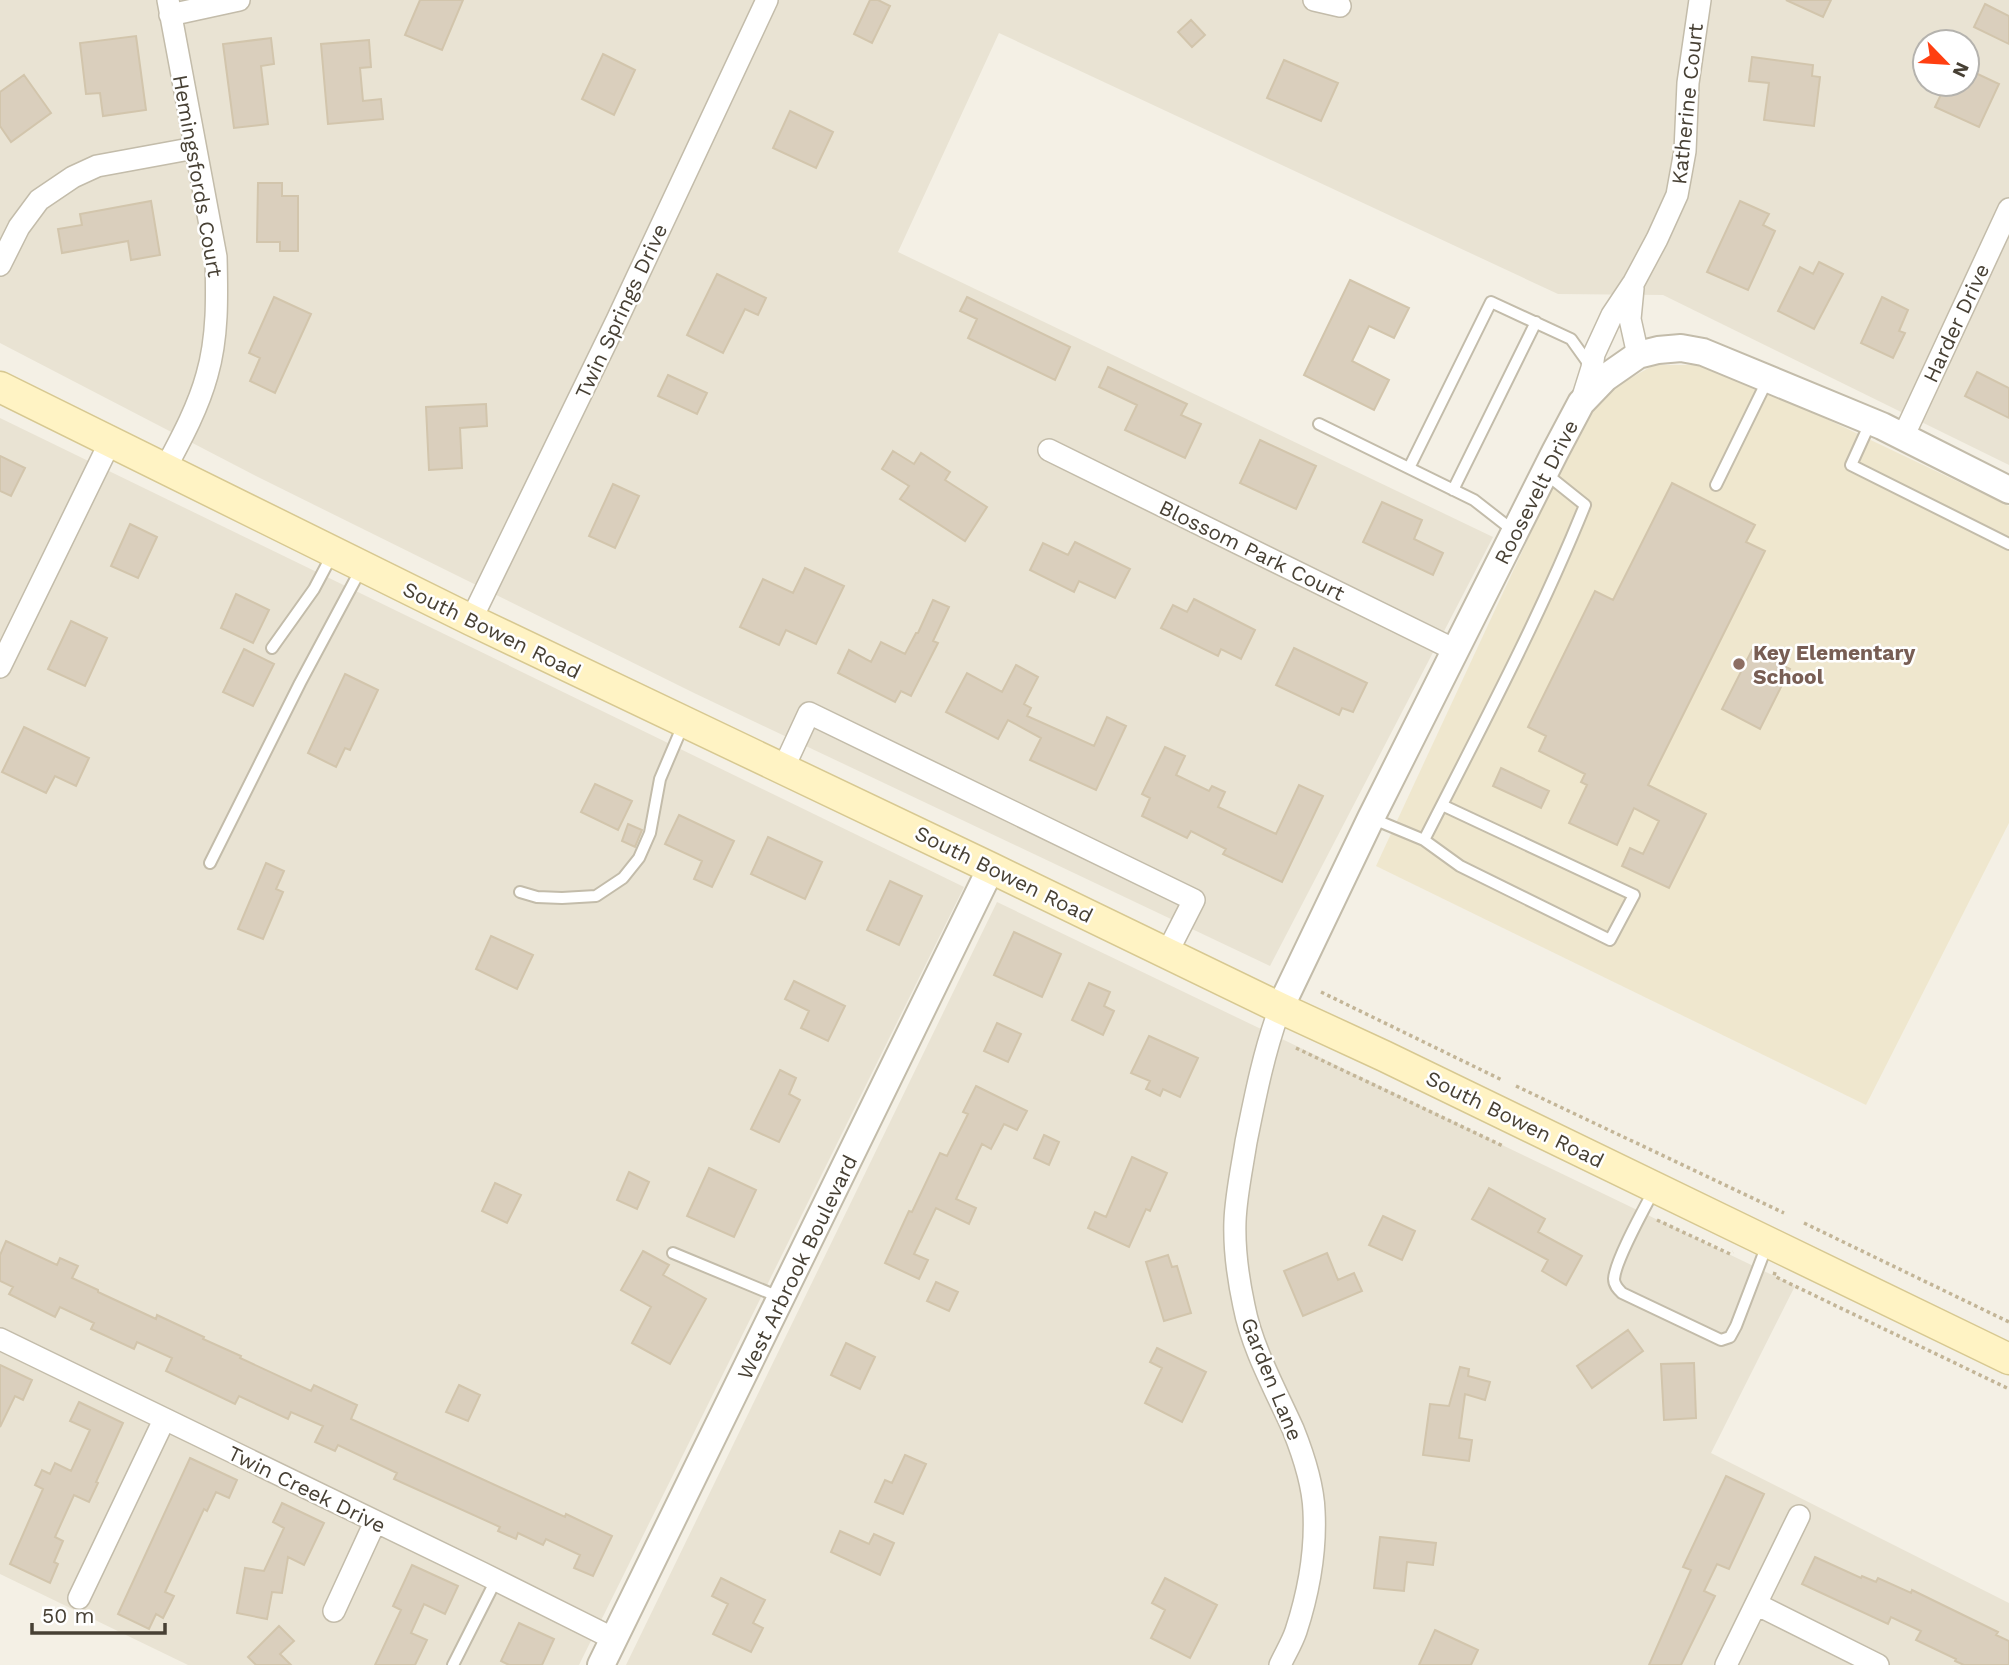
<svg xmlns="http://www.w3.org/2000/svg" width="2009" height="1665" viewBox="0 0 2009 1665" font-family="'Work Sans',sans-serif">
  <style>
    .residential { fill: #e9e3d3; fill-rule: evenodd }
    .education { fill: #efe7ce }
    .building { fill: #dacfbd; stroke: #d2c5ac; stroke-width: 2 }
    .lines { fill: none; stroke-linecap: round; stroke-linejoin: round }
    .service-casing { stroke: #c3bcaa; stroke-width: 14 }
    .minor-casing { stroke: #c3bcaa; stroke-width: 24 }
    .tertiary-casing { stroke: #c3bcaa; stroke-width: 30 }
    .secondary-casing { stroke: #d7c891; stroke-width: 33 }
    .path { stroke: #c3b597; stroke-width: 3.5; stroke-dasharray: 3.5 3.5; stroke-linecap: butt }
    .service { stroke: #fff; stroke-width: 10 }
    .minor { stroke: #fff; stroke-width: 21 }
    .tertiary { stroke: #fff; stroke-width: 26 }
    .secondary { stroke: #fff3c4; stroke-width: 30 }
    .education-dot { fill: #8d6e63; stroke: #fff; stroke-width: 2.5 }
    .labels { text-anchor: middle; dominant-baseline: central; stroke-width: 5; stroke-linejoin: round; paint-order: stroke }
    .street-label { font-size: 21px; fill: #474034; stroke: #fff }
    .education-label { font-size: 21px; font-weight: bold; fill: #785e54; stroke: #fff; text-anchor: start }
  </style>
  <rect width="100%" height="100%" fill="#f4f0e5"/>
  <path class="residential" d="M0,0H2009V465L1663,295L1558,294L999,33L898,252L1493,537L1270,966L692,692L258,477L0,343ZM1925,42H1967V84H1925Z
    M0,418L964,887L579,1665H188L0,1574Z
    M997,902L1795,1286L1711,1453L2009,1603V1665H626Z"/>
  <path class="education" d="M1654,365H1698L1741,378L2009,506V823L1866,1105L1376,866L1587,412L1620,384Z"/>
  <path class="building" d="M420,0H463L442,50L405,35Z
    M870,0H878L890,6L872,43L854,34Z
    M1786,0H1831L1823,17Z
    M1985,4L2009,16V44L1974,27Z
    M1191,20L1205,35L1192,47L1178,32Z
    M136,36L146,110L103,116L100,93L86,94L80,43Z
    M271,38L274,64L261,66L268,124L234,128L223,44Z
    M369,40L371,67L360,68L363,101L381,99L383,119L328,124L321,44Z
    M603,54L635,70L614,115L582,99Z
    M1752,57L1813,65L1812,76L1820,77L1814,126L1764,120L1769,83L1749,81Z
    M1284,60L1338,83L1321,121L1267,98Z
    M1967,69L1999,84L1979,127L1935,107L1946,84H1967Z
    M24,75L51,113L11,142L0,126V92Z
    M790,111L833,132L816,168L773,148Z
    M258,183H282V196H298V251H280V242H257Z
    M151,201L160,255L131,260L128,241L62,253L58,229L82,225L80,214Z
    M1740,201L1769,214L1763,225L1775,231L1748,290L1707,272Z
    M1819,262L1843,274L1814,329L1778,311L1800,267L1813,274Z
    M717,274L766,298L758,315L745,309L723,353L687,335Z
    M1350,280L1409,308L1394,338L1369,326L1352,361L1389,380L1374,410L1304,375Z
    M274,297L311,314L275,393L250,381L260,358L249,353Z
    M967,297L1070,347L1055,380L968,338L977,319L960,311Z
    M1882,297L1908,310L1899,331L1905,333L1893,358L1861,343Z
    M1108,367L1187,404L1181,415L1201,424L1185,458L1125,430L1137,405L1099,387Z
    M1977,372L2009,388V418L1965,396Z
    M668,375L707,393L697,414L658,396Z
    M486,404L487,426L460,428L462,468L429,470L426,407Z
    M1260,440L1316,466L1296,509L1240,483Z
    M893,451L914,464L921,453L950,472L945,480L987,507L965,541L900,499L909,486L882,469Z
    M0,456L25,468L11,496L0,491Z
    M1672,483L1755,525L1746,542L1765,551L1648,785L1706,814L1669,888L1622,866L1630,848L1643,854L1659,821L1634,808L1617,845L1569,823L1587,785L1581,782L1585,774L1539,751L1546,736L1528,727L1595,591L1613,600Z
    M613,484L639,496L615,548L589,536Z
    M1382,502L1422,520L1414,539L1443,553L1433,575L1363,542Z
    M130,524L157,537L138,578L111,566Z
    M1075,542L1130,569L1115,598L1079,581L1074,592L1030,570L1043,543L1068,555Z
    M805,568L844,586L816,644L786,630L779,645L740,627L763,579L793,593Z
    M236,594L269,610L253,643L221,628Z
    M1194,599L1255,630L1241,659L1221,649L1218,656L1161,628L1173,605L1187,612Z
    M933,600L949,607L933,641L938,643L911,696L901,691L895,702L838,673L849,650L871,662L881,642L905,654L916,633H918Z
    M71,621L107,638L85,686L48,669Z
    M1294,648L1367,683L1353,712L1342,708L1339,715L1276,685Z
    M244,649L274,664L253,706L223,692Z
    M1752,650L1790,669L1760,729L1722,709Z
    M1016,665L1038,677L1024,704L1031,708L1027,716L1094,746L1107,717L1126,726L1096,790L1030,760L1041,738L1008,720L998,739L946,712L967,673L1002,692Z
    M345,674L378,690L350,750L345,748L336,767L308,753Z
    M24,727L89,758L76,786L55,776L46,793L2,772Z
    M1165,747L1185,756L1176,775L1209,791L1212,786L1225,792L1218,807L1276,834L1299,785L1323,796L1282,882L1223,854L1226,849L1191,831L1187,838L1142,816L1150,798L1142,794Z
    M1501,768L1549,791L1541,808L1493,786Z
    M595,784L632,801L618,830L581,812Z
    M679,815L734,841L712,887L694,879L702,861L665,844Z
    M628,824L642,830L635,847L622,841Z
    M768,837L822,862L805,899L751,874Z
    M266,863L284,871L276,889L283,892L263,939L238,929Z
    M890,881L922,896L899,945L867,930Z
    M1014,932L1061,954L1042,997L994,975Z
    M491,936L533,955L517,989L476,969Z
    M794,981L845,1006L828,1041L801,1028L809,1011L785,999Z
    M1089,983L1110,992L1104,1006L1114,1011L1103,1035L1072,1020Z
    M997,1023L1021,1034L1008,1062L984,1051Z
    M1149,1036L1198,1058L1180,1097L1163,1089L1160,1096L1146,1089L1150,1081L1131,1073Z
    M780,1070L796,1078L789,1094L800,1100L779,1142L751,1129Z
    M976,1086L1027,1111L1017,1130L1004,1124L991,1149L982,1144L956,1199L976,1208L969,1224L936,1208L914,1254L928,1260L919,1279L885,1263L909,1211L912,1212L940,1153L947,1156L968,1114L963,1112Z
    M1044,1135L1059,1142L1049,1165L1034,1158Z
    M1132,1157L1167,1173L1150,1211L1146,1209L1129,1247L1088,1228L1095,1212L1106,1217Z
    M709,1168L756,1190L734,1237L687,1216Z
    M629,1172L649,1182L637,1209L617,1200Z
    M495,1183L521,1195L507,1223L482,1211Z
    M1489,1188L1545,1219L1538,1232L1582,1256L1566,1285L1542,1271L1548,1260L1472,1219Z
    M1383,1216L1415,1231L1402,1260L1369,1245Z
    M6,1241L57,1265L60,1258L78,1266L72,1278L98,1290V1292L156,1319L157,1315L204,1337L203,1339L241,1356L240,1358L311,1391L314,1385L357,1405L351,1419L565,1517L566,1514L612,1536L593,1576L574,1568L580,1555L546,1539L543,1545L518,1533L516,1539L498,1531L500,1527L394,1479L397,1473L338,1445L335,1451L315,1442L323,1426L291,1412L288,1419L239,1396L235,1404L166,1371L172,1358L137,1342L134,1349L91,1329L94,1323L60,1307L55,1317L9,1294L13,1287L0,1281V1255Z
    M643,1251L669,1265L663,1275L706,1299L670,1364L632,1343L651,1307L621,1290Z
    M1327,1253L1338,1280L1354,1273L1362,1291L1303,1316L1284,1271Z
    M1168,1255L1172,1267L1177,1266L1191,1313L1164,1321L1146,1262Z
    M936,1282L958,1292L949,1311L927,1301Z
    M1628,1330L1643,1351L1592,1388L1577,1366Z
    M846,1343L875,1357L860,1389L831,1375Z
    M1157,1348L1206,1372L1182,1422L1145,1403L1162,1368L1150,1362Z
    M1694,1363L1696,1418L1664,1420L1661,1364Z
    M0,1365L32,1380L23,1400L15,1396L0,1427Z
    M1460,1367L1469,1369L1468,1376L1490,1382L1485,1400L1465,1394L1459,1438L1472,1440L1469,1461L1423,1455L1430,1404L1449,1406Z
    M459,1385L480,1395L468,1421L446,1412Z
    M79,1402L123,1423L96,1482L98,1483L89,1502L74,1495L55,1537L63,1541L54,1562L58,1564L50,1583L10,1564L43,1489L35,1485L42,1470L50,1474L55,1463L71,1471L90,1430L70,1421Z
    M905,1455L926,1464L903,1514L875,1502L885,1480L892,1483Z
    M190,1458L237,1480L229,1498L216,1492L207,1511L204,1509L165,1592L174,1596L163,1618L156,1614L149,1629L118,1614Z
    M1726,1476L1764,1494L1729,1569L1717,1564L1704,1591L1715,1596L1681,1665H1649L1691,1570L1683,1567Z
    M282,1503L324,1523L304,1565L288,1557L282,1593L272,1592L267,1619L237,1613L245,1568L264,1571L284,1528L273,1522Z
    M840,1531L869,1544L874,1534L894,1543L880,1575L831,1552Z
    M1380,1537L1436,1543L1433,1565L1407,1562L1404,1591L1374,1588Z
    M1815,1557L1861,1578L1862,1576L1876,1582L1878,1578L1911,1593L1912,1590L1998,1632L1996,1635L2009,1641V1665H1964L1955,1661L1956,1659L1916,1640L1921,1631L1891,1617L1888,1624L1802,1584Z
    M412,1565L458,1586L445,1614L424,1604L411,1633L427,1640L415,1665H375L401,1610L393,1606Z
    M721,1578L765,1600L753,1623L763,1628L751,1652L713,1634L728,1604L712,1596Z
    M1165,1578L1217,1605L1190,1658L1151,1638L1165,1610L1152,1603Z
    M519,1623L554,1639L542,1665H509L501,1661Z
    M279,1626L294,1641L280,1654L291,1665H256L248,1657Z
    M1435,1630L1478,1650L1471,1665H1419Z"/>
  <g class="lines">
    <defs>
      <path id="service" d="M1871,421L1851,465L2009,544
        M1319,424L1474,500L1515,532
        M1409,468L1491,302L1571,339L1591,367
        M1716,485L1768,379
        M1453,490L1536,322
        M272,648L314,589L332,555
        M1371,818L1424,840C1480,730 1539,619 1585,505L1545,473
        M1424,840L1460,866L1610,940L1634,895L1442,805
        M210,863L300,683L361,569
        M520,892L537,897L562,898L596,896L623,878L639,858L650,833L660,779L683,725
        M1654,1190C1644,1209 1615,1261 1614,1279C1614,1285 1618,1289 1622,1293L1721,1340L1730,1337L1736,1326L1767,1245
        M673,1253L779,1297
        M453,1665L496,1580"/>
      <path id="minor" d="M1314,0L1340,6
        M170,15L239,0
        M0,265L19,227L39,200L73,177L97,166L195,148
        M1633,288L1630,319L1638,355
        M1581,403L1592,368L1594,354L1612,315L1634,282L1657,239L1677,195L1685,151L1688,83L1700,0
        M1903,437L2009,209
        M1049,450L1455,650
        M165,469C181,439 198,408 207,375C218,337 217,296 216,257L168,0
        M471,620L617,320L767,0
        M0,667L110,442
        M783,769L809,713L1194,900L1167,953
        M1280,1008C1264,1051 1255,1097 1246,1142C1242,1168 1236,1195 1235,1221C1234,1249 1238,1278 1244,1306C1252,1348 1275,1389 1293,1429C1303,1454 1313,1483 1314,1511C1316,1550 1308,1594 1296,1631C1292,1643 1285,1654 1280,1665
        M0,1339L482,1573L614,1639
        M79,1598L164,1420
        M1756,1604L1878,1665
        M334,1611L375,1522
        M1726,1665L1799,1516"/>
      <path id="tertiary" d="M1280,1008L1371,818L1555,452L1581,403L1605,378L1638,355L1658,350L1681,348L1703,352L1882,426L2009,490
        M601,1665L991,868"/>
      <path id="secondary" d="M0,387L471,620L991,868L1280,1008L1384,1056L2009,1359"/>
    </defs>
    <use href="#service" class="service-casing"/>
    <use href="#minor" class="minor-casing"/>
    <use href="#tertiary" class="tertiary-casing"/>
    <use href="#secondary" class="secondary-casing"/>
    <path class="path" d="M1321,992L1502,1080
      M1296,1048L1503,1146
      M1516,1086L1784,1213
      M1657,1220L1730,1254L1733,1252
      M1804,1223L2009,1322
      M1775,1272L1774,1276L2009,1389"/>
    <use href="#service" class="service"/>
    <use href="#minor" class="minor"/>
    <use href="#tertiary" class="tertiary"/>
    <use href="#secondary" class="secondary"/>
  </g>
  <circle class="education-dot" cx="1739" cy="664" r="7"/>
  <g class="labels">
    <g class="street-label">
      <text transform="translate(1687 104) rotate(-84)">Katherine Court</text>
      <text transform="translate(198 176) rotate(80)">Hemingsfords Court</text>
      <text transform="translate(621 311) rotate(-65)">Twin Springs Drive</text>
      <text transform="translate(1956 323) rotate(-65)">Harder Drive</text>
      <text transform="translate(1536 492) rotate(-63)">Roosevelt Drive</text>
      <text transform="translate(1252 550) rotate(26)">Blossom Park Court</text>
      <text transform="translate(492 630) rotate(26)">South Bowen Road</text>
      <text transform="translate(1004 874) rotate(26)">South Bowen Road</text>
      <text transform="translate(1515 1119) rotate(26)">South Bowen Road</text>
      <text transform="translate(797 1267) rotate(-64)">West Arbrook Boulevard</text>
      <text transform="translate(1272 1379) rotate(68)">Garden Lane</text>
      <text transform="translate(307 1489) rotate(26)">Twin Creek Drive</text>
    </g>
    <g class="education-label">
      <text x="1753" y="652">Key Elementary<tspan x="1753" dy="24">School</tspan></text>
    </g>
  </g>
  <g transform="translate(1946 63) rotate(115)"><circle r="33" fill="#ffffff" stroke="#b5b3ae" stroke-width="2"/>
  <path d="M0-5L12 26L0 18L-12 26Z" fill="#ff3f11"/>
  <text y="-10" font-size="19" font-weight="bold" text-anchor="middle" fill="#474034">N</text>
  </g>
  <path d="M32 1623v10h133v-10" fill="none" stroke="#474034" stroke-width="3.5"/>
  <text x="42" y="1623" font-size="21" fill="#474034" stroke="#ffffff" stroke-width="5" paint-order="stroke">50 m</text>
</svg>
